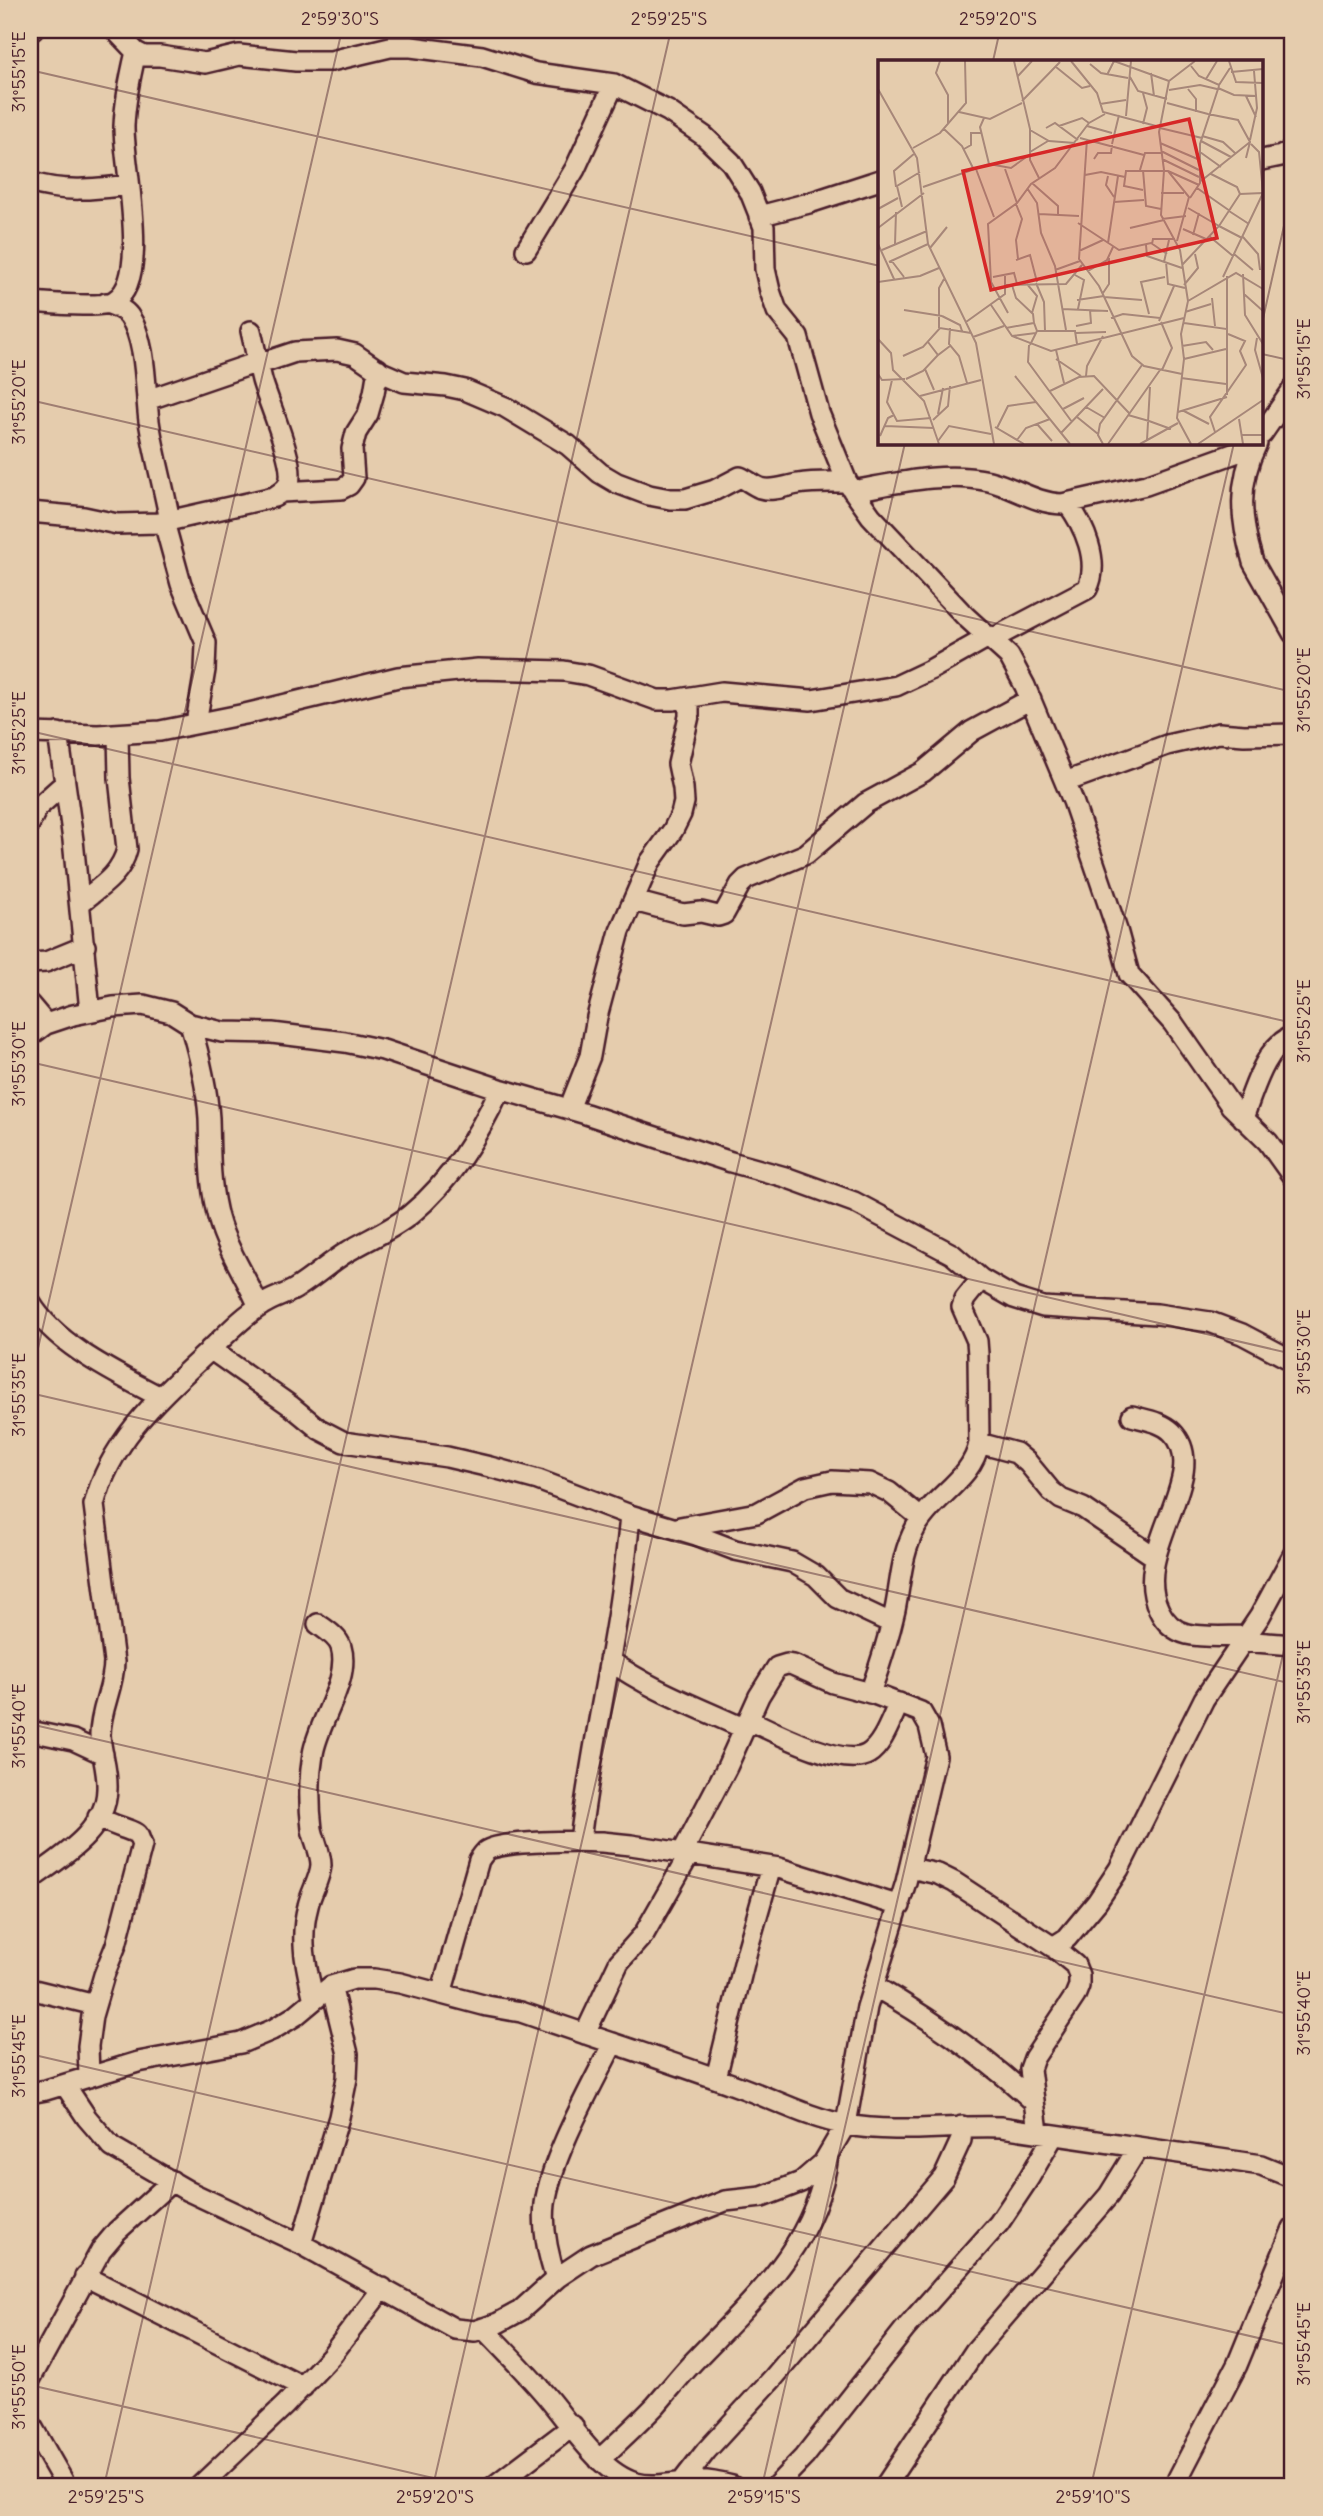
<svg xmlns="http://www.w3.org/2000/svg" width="1323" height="2516" viewBox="0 0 1323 2516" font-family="Delius,sans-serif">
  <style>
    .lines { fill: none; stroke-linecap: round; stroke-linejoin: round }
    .minor-casing { stroke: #4a1f2b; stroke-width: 24 }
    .minor { stroke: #e5ccad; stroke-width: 19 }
    .ticks { fill: none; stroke: #4a1f2b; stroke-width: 2; stroke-opacity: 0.45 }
    .inset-road { fill: none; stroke: #a78779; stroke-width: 2 }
    .view { fill: #d62828; fill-opacity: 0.15; stroke: #d62828; stroke-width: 3.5 }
    .inset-edge { fill: none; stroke: #4a1f2b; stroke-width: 3.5 }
    .neatline { fill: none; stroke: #4a1f2b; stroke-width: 2.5 }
    .ticks-label { font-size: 18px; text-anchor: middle; fill: #4a1f2b }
  </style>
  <rect width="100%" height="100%" fill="#e5ccad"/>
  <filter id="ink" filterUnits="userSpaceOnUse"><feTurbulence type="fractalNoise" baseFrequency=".0143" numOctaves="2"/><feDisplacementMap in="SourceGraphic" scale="14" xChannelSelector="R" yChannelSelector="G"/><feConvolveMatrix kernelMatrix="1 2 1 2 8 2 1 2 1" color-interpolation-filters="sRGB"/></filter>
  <g filter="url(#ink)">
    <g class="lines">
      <defs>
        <path id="minor" d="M115,30L136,52L144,56H160L205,63L239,55L296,61H331L390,47H411L482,56L536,73L614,84L668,111L704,136L731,162L750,192L764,227L765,269L770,291L777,311L798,337L819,413L847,482L871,516L965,616L1009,656L1025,686L1073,801L1117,930L1129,974L1173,1023L1231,1106L1268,1142L1293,1177
          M30,31L33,30
          M1262,160L1281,156L1293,150
          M30,182C62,193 96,189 129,185
          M759,216L809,203L880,180
          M526,250L575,169L614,84
          M30,302C47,303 101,309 114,301C152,280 123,163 124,126C125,101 130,77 136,52
          M106,303C114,306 123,308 129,316C147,341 145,391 149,421C154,454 164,488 170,521
          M259,364L295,352L337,350L355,354L381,372L404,382L446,386L465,390L505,407L568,445L600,473L617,483L649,495L670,499H685L715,490L740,477C747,480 753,485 760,488C773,492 785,486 798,484C814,481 831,482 847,482
          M147,400L258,362
          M1262,434L1293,389
          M1257,443C1237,484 1240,519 1253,562L1293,633
          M853,491C898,483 943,471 989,481C1014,487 1035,503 1062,504L1146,485L1255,446
          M281,492L341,489L349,485L354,478L352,449L356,433L368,414L374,393L378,369
          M30,512L84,517L117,524L159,523L274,497C280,493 287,489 289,482C296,464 268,402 262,380C258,364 255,348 251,331
          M164,522L181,584L206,643L205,670L196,723
          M992,639L1087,589C1101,562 1084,525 1067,503
          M30,733L98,735L160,731L245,714L398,677L478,669L564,671L588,675L657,700H673L722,692L811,700L896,686L930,670L990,636
          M58,733L73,840L90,1011
          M1065,782L1167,745L1219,733L1244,735L1293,734
          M30,823L37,808L65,783
          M634,901L683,914L701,912L718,916L724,914L740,885L746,879L806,854L866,803L923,772L972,731L1031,699
          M80,903C100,887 121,875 127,849L119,778L118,734
          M30,963L46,962L85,946
          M30,1005L46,1024
          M190,1024C199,1054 207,1086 209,1118C210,1149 209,1178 216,1209C223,1244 245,1274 259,1307
          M30,1036L46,1024L73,1015L113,1007L143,1005L171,1012L190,1024L222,1032L272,1033L345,1042L383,1050L500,1089L586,1114L731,1162L785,1177L854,1202L952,1254L981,1279L1014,1298L1043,1307L1157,1314L1210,1322L1242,1334L1293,1361
          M569,1109L590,1056L597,1017L620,931L650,862L673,830L681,814L684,802L683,788L678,764L689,716V698
          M1243,1118C1253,1093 1265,1045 1293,1036
          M30,1302C55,1345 117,1374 160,1397
          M210,1349L291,1406L319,1429L344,1442L447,1457L490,1467L538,1480L630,1515L696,1535L735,1550L792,1562L816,1576L838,1598L891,1623
          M1132,1416C1146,1420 1162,1422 1172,1432C1214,1474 1129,1551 1159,1610C1164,1621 1174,1631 1187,1634C1205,1638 1227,1636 1246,1636
          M979,1443L1016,1453L1028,1463L1051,1491L1061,1499L1083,1508L1155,1557
          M680,1527L757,1513L805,1487L832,1481L870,1483L889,1492L921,1518
          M1242,1641L1293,1645
          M609,1660C652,1691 698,1707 745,1729
          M870,1693C879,1668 889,1636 895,1610C901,1581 901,1554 916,1527C933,1496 973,1479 979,1443L978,1354L977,1341L962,1307L965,1299L981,1279
          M749,1720C772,1731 844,1769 868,1754C883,1745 891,1719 899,1703
          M30,1731L73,1740L103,1754
          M580,1841C593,1732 621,1625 630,1515
          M910,1868L938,1874L954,1882L1053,1947L1075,1965L1079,1975V1986L1075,1996L1034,2058L1030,2069L1038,2132
          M30,1880C61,1857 106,1832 107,1789C108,1770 101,1753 100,1735C100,1709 114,1687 114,1662L94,1505C111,1438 162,1395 210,1350C227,1334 242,1317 262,1305C272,1298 285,1295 295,1289C313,1278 329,1263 347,1252C368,1239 392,1230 411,1214C451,1181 478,1136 500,1089
          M1053,1947L1067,1938L1097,1902L1119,1869L1204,1699L1260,1616L1293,1555
          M874,1986C931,2019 985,2057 1033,2101
          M30,1989L95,2005
          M441,1994L479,1860C481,1857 483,1854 486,1851C500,1840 581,1841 602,1842L631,1845L779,1868L900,1906
          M314,2000C306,1967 299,1939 308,1906C311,1892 320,1879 321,1865C321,1853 314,1840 312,1829C309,1805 309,1778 313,1754C318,1721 351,1680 341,1647C338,1637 326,1630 318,1624
          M585,2034L619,1962L644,1934L689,1855
          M89,2077L88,2046L92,2016L104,1975L116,1945L142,1845C141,1844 139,1835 137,1834C135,1831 108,1824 98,1817
          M716,2078L747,1951L771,1867
          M65,2085L87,2118L112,2147L188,2191L301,2244L455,2329L475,2331L498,2323L520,2311L558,2277L591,2255L725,2201L762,2197L801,2182L823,2163L846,2124L867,2007L906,1882L936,1756L929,1726L921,1712L874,1694L833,1683L793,1665L787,1664L777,1667L759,1696L727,1767L682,1853
          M30,2093L46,2090L138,2062L241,2043L272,2030L295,2016L331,1986L354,1979H374L400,1983L487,2006L521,2012C593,2037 666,2060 737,2086C774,2099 808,2118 847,2125C898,2134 950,2125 1001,2127L1261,2165L1293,2178
          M301,2244L339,2117L347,2078L348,2054L331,1986
          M85,2276L303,2387
          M556,2279C548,2255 542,2230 545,2204C552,2155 591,2088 613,2043
          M483,2328C503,2349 523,2369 542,2391C568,2420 599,2473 636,2483C655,2488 676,2482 695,2481C708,2480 720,2483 732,2486
          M30,2380L101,2250L117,2231L172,2181
          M30,2423L66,2486
          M599,2460C618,2442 638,2424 656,2405C670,2389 683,2372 698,2357C756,2297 817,2242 828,2156
          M681,2483L706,2451L774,2377L944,2177L961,2140L962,2126
          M200,2486L285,2405L331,2356L383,2288
          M494,2486L573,2426
          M776,2486L804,2457L905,2329L999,2223L1029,2178L1054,2135
          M885,2486L975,2351L1109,2195L1138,2148
          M1174,2486L1237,2365L1293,2228"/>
      </defs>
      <use href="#minor" class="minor-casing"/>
      <use href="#minor" class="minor"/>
    </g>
  </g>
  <path class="ticks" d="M1290,30L1293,31M993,61L1000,30M30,70L880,266M1262,323L1293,186M1262,354L1293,361M30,400L1293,692M30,731L1293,1023M30,1062L1293,1354M30,1383L342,30M30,1393L1293,1684M30,1724L1293,2015M30,2054L1293,2346M30,2385L468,2486M104,2486L671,30M433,2486L905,443M762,2486L1234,443M1091,2486L1293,1611"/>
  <g transform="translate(878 60)">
    <rect width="385" height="385" fill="#e5ccad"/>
    <path class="inset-road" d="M62,1L58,13L70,35V63M136,1L152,69V100L161,118M193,1L219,33L225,52L282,67M351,1L358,22L385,23M212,4L223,13L250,18M313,6L321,16L341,25L352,8M178,7L204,28L212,26M353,12L385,9M273,13L276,36M229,15L236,1L291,21M139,17L154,1M252,17L260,31L289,39M328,19L339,1M340,28L356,35L379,36M0,29L39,98L50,184L98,283L116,384M310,29L318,39V52M291,30L322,25L339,29M368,36L378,57M144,41L182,2M289,43L330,54M222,44L248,40M81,52L112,59L144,43M330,54L360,60L372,82L368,98M248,56L253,1M106,58L102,67L111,104M265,64L269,48L265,33M181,66L204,58L211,63M209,66L234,73M168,68L177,63L200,80M282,68L324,78M66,69L84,86L96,110M152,70L171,81L197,83M324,76L345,82L357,93M202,78L266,95M209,79L201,199L221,226L254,296L266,306L304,314M372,80L379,48L376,11M323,81L353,97M282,83L322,100M234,84L241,55M373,84L381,92L385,132M35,88L62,73L88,43L87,1M86,89L93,85V73H103M283,91L321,110M152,92L170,81M322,92L343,107M216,99L220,93H233L234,85M284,99L321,117M98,109L116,157M127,109L139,143M262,110L267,93H283M265,110L268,146L283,149M290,111L321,125M333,114L359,127L362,134M207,115L223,112L247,117M230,116L228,125L236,137M323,121L372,82M154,123L180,146V154M18,127L16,111L37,93M45,127L111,104L133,108L151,95M149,128L159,143L163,173L177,206L188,270M319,128L352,151M265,130L246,126L248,111H290L311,137L299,181M283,133H306M312,138L322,123V84L341,26M236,142L266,140M138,144L144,159L138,180L140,199M24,147L19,126L42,112M310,148L341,166M0,149L20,138M351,151L371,164M161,154L201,156M284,159L308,156M200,163L241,190L273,183L289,194M341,166L364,178M0,168L46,133M252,168L286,160M305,169L328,179M315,175L321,153M331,176L355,196M365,177L380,194L382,210M230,183L240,116M0,184L16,219M17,184L18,152M274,184L275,179H297M268,185L269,196L304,208M52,188L69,167M4,190L49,171M201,191L225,180M356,194L375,210M13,200L26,217M138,200L152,195L159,222M11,202L50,184M286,202L291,180M288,202L290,224L307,228M304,205L341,166L362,134L385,133M177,210L202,201M210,211L229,200L235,187M365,214L367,255L385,284M197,215L206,220L200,249M349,216V269M115,217L136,213L139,224M345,217L385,133M0,222L42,216L61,208M158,223L166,242L167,271M149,224L159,236L154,253M128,225L188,224L204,205M134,225L138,238L155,254L156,263M306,225L320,208L317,194M225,233L231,224V198M366,234L385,251M226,237L264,240M334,238L337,266M199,240L226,236M310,241L358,213L385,229M113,245L134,276L173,291L306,258M184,249L230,251M26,250L64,256M307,252L333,244M130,253L113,222L110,164L139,143L153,124L177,108L211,63L227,54M271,254L263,222L287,217M64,256L82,265L84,271M233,258L245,254L282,258M281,261L296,226M88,262L127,234V215M283,262L294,288L284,310M306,263L349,269V335M198,266L213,263L212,250M61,268V228L66,219M72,268L71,284L81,296L89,323M128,268L156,263L159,271L152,285M159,271H197L199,284M198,273L228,272M134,276L158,273M95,277L126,266M379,278L377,290L385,318M0,279L13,293L15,310L46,341L61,384M50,282L60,295L72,286M151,285L150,302L194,362M304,286L328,282L335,290M178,290L186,323M25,296L45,287L62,268L93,273M178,299L203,316M306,299L348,289M47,309L56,330M0,314L4,320L27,319M137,316L192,384M208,316L209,306L225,276M303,318L348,324M28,319L45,311L60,295M14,320L9,342L19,361L53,358M172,331L201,317L216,316L251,353M42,336L103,320M208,347L227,358M185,349L206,338M306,351L331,364M300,352L349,337M60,354L65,328M250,355L271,361M199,357L220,374M361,359L365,384M55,360L70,346L72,326M271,361L293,369M159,364L174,381M7,366L56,368M117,367L146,384M119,368L130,346L158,342M337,372L332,357L368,305L362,291L367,281L350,274M183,373L225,329M363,375H385M2,376L10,358L16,355M139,380L148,368L172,359M269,380L272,327M60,381L71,366L113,374M225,384L220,375L222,364L264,305M230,384L282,310M262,384L300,363M313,384L299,358L306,299L303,274L310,241L302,190L283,155L286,110L281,72L291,21L317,1M320,384L385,340"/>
    <path class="view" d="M311,59L339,178L113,230L85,111Z"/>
    <rect width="385" height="385" class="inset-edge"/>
  </g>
  <rect width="1323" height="2516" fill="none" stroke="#e5ccad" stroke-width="77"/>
  <rect x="38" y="38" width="1246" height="2440" class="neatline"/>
  <g class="ticks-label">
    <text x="340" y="25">2°59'30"S</text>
    <text x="669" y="25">2°59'25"S</text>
    <text x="998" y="25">2°59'20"S</text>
    <text transform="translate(19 72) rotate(-90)" y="6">31°55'15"E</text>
    <text transform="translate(1304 359) rotate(-90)" y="6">31°55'15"E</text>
    <text transform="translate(19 402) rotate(-90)" y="6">31°55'20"E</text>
    <text transform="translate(1304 690) rotate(-90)" y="6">31°55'20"E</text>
    <text transform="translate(19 733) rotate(-90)" y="6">31°55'25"E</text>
    <text transform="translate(1304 1021) rotate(-90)" y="6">31°55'25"E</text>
    <text transform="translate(19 1064) rotate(-90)" y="6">31°55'30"E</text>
    <text transform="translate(1304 1352) rotate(-90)" y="6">31°55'30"E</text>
    <text transform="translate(19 1395) rotate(-90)" y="6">31°55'35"E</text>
    <text transform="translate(1304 1682) rotate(-90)" y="6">31°55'35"E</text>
    <text transform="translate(19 1726) rotate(-90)" y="6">31°55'40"E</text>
    <text transform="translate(1304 2013) rotate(-90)" y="6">31°55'40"E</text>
    <text transform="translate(19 2056) rotate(-90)" y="6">31°55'45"E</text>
    <text transform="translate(1304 2344) rotate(-90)" y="6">31°55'45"E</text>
    <text transform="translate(19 2387) rotate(-90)" y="6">31°55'50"E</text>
    <text x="106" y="2503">2°59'25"S</text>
    <text x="435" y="2503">2°59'20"S</text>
    <text x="764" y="2503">2°59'15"S</text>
    <text x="1093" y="2503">2°59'10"S</text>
  </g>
</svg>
